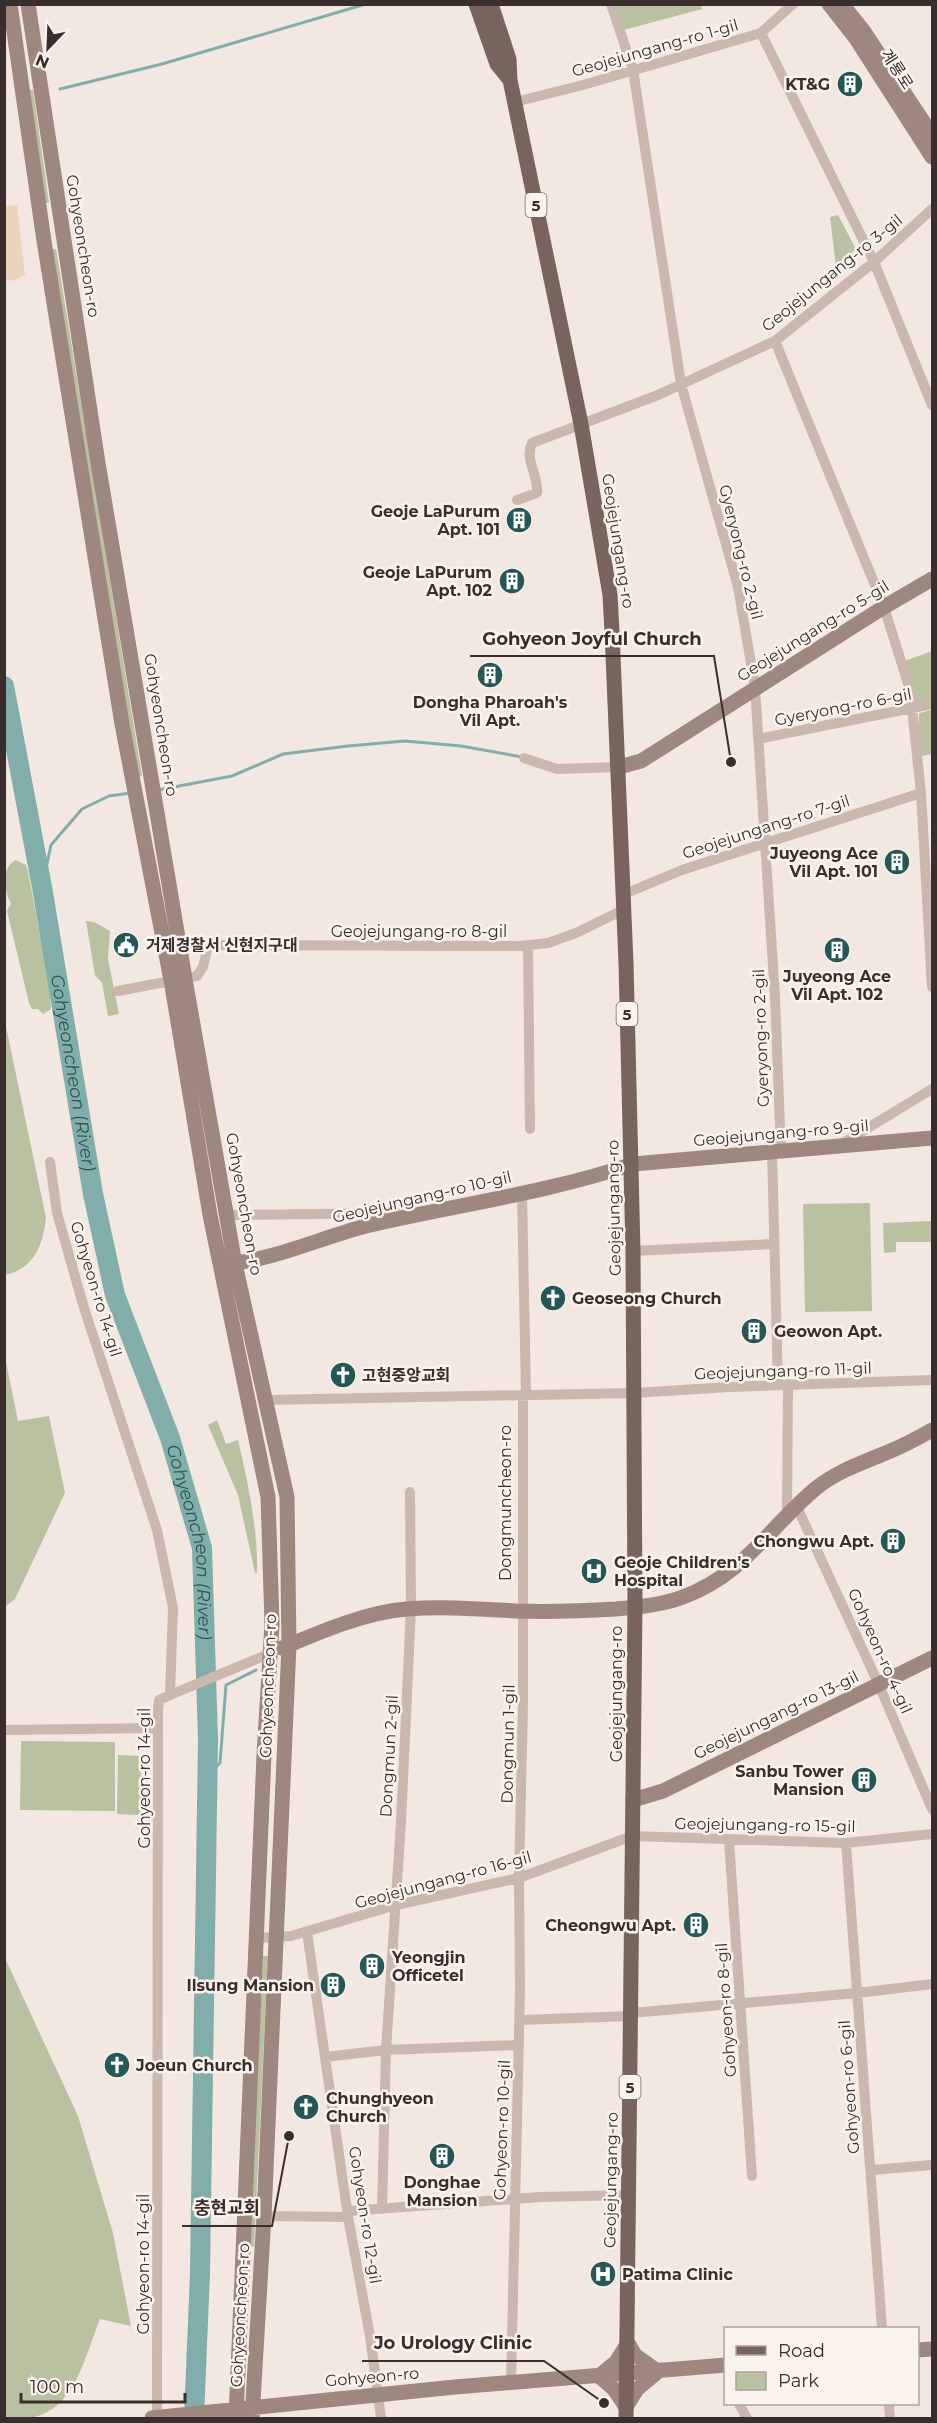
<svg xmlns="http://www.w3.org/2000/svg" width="937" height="2423" viewBox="0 0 937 2423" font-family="Montserrat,'Noto Sans KR',sans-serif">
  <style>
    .green { fill: #b9c1a1 }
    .sand { fill: #ebd5ba }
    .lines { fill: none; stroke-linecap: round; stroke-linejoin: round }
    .stream { stroke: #81aeab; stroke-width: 3 }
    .river { stroke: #81aeab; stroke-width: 20 }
    .street { stroke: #cab7ad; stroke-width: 10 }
    .secondary { stroke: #9e877e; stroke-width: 15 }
    .primary { stroke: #79645d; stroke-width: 15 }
    .labels { text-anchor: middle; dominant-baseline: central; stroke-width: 5; stroke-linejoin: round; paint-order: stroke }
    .shield { fill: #faf3ed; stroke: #736965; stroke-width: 1.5 }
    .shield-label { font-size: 15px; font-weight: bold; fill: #392e2b }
    .street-label { font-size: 16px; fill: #392e2b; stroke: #faf3ed }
    .poi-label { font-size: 16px; font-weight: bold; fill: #392e2b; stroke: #faf3ed; text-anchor: start }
    .water-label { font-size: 18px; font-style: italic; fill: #235856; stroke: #faf3ed }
    .leader { fill: none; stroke: #392e2b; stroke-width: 2 }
    .callout-dot { fill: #392e2b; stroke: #faf3ed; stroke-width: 2 }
    .callout-label { font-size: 18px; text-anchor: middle; font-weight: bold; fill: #392e2b; stroke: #faf3ed; stroke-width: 5; stroke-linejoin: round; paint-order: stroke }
  </style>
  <rect width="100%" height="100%" fill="#f2e8e1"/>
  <path class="green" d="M611,5H701L702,9L620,31Z
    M28,90H33L49,203H44Z
    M838,215L856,249L836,267L830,217Z
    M56,249L142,776L137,777L51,250Z
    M932,651V704L912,710L902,662Z
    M932,710V754L917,757L919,713Z
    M16,860L26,865L28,871L49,985L51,1009L43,1014L38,1009H32L29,1003L7,911L11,904C4,890 0,868 16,860Z
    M86,921L94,922L110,931L108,959L119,1014L108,1016L102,983L95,975Z
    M4,1017L46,1218C43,1245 34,1269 5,1275Z
    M870,1203L872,1311L805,1312L803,1204Z
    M932,1221V1242H896V1252L884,1253L883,1223Z
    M4,1352L18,1421L49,1416L65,1493L15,1599L5,1607Z
    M217,1420L226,1444L238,1440C248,1483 258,1529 257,1573H255L238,1495L208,1425Z
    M21,1741L115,1742V1811L20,1810Z
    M118,1755L141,1756L140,1815L117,1814Z
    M4,1956L78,2116L113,2233L131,2326L100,2319C85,2355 75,2413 28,2418C20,2419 12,2419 5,2418Z
    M263,1956H268L254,2247H249Z"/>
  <path class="sand" d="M17,205L25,275L15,280L5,281V206Z"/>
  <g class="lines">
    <path class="stream" d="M60,89L162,64L366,4
      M158,790L232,776L283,754L348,746L405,741L461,746L522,757
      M42,887L51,845L82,809L109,796L131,793
      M207,1775L220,1763L226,1685L256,1670"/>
    <path class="river" id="s1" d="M4,686L42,887L93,1194L115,1295L170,1438L202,1548L208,1740L200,2273L194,2418"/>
    <path class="street" d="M611,4L633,70L681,384L738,587L755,687L775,997L781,1152
      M761,33L874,262L932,405
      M515,102L583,85L761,33L793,4
      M775,341L884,607L910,690L921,793L932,987
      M517,500L537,493C539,476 524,459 532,443L658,395L775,341L874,262L932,209
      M758,739L932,704
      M524,758L557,769L619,767
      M622,895L682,870L921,793
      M528,945L530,1129
      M118,991L197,976L203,967L208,945L520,946L548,943L576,933L623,910
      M840,1145L932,1089
      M772,1152L778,1385
      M50,1162L57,1213L84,1308L157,1530L173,1608L170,1695L159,1700L158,1709L157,2418
      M522,1193L526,1395
      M227,1215L403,1213
      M633,1251L774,1244
      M266,1400L634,1393L729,1387L932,1380
      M797,1507L879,1685L932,1809
      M787,1518L788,1384
      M170,1695L271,1653
      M4,1730L158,1728
      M729,1841L752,2176
      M846,1843L882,2328
      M307,1932L348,2217L370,2336L381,2418
      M258,1938L291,1936L396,1905L519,1878L632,1836L846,1843L932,1834
      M631,2013L857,1993L932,1984
      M520,2020L631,2016
      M325,2057L386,2050L519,2045
      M871,2170L932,2165
      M382,2209L386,2050L401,1822L411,1608L410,1492
      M348,2211L541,2197L629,2195
      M264,2216L348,2217
      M511,2383L520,1989L519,1878L523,1703V1395
      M739,2404L747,2418
      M889,2404L890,2418"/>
    <path class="secondary" d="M10,4L44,241L122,724L171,980L210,1215L268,1497L272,1624L264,1755L236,2418
      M28,4L98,463L185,979L235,1264L287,1497L289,1645L264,2216L252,2418
      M829,4L855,37L932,157
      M842,4L865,33L932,135
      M619,767L641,761L884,607L932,579
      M226,1264C274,1260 320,1238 366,1226C455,1205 547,1193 633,1164L932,1138
      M282,1648C320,1632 366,1612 407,1609C443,1606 479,1609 516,1611C549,1612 583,1611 616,1609C638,1607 662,1605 683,1597C743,1575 769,1528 815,1489C837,1471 862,1463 888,1452C903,1446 918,1438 932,1430
      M633,1800L663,1791L932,1658
      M628,2343L635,2355L656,2370
      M918,2350L932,2349
      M626,2407L614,2389L599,2376L616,2362L628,2343
      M626,2407L637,2389L660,2370
      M152,2418L455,2387L726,2365"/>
    <path class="primary" d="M476,4L497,64L510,80
      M491,4L509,59L510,80L581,424L610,595L612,632L626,963L633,1251L635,1607L626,2418"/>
  </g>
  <defs>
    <symbol id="building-disc" viewBox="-11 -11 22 22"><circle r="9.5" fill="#235856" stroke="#faf3ed"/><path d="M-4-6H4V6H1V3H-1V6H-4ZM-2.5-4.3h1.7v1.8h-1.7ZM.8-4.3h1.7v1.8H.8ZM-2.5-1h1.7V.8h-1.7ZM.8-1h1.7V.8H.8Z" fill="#fff"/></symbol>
    <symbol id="civic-disc" viewBox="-11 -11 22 22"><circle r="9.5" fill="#235856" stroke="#faf3ed"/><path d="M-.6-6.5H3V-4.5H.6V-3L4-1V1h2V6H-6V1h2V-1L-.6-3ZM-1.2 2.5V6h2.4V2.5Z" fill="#fff"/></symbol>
    <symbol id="church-disc" viewBox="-11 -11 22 22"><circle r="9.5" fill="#235856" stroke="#faf3ed"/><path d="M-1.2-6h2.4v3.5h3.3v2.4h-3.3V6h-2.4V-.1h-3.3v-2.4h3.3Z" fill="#fff"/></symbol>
    <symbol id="hospital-disc" viewBox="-11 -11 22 22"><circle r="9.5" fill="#235856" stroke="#faf3ed"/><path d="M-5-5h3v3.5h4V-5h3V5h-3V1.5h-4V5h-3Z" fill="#fff"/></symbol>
  </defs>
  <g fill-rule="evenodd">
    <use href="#building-disc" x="835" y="69" width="30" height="30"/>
    <use href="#building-disc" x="504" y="505" width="30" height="30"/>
    <use href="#building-disc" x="497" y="566" width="30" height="30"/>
    <use href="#building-disc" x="475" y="660" width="30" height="30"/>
    <use href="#building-disc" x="882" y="847" width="30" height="30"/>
    <use href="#civic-disc" x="111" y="930" width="30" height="30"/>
    <use href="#building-disc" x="822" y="935" width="30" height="30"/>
    <use href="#church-disc" x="538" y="1283" width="30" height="30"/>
    <use href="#building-disc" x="739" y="1316" width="30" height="30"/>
    <use href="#church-disc" x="328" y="1360" width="30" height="30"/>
    <use href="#building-disc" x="878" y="1526" width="30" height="30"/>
    <use href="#hospital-disc" x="579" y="1556" width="30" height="30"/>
    <use href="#building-disc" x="849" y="1765" width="30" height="30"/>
    <use href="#building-disc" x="681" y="1910" width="30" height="30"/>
    <use href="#building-disc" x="357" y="1951" width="30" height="30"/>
    <use href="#building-disc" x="318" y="1970" width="30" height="30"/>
    <use href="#church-disc" x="102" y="2050" width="30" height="30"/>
    <use href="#church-disc" x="291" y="2092" width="30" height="30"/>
    <use href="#building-disc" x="427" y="2141" width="30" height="30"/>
    <use href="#hospital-disc" x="588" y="2259" width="30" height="30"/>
  </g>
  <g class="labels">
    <g class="shield">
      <rect x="525.5" y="193" width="21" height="24" rx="4.5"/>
      <rect x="616.5" y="1002" width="21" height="24" rx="4.5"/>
      <rect x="619.5" y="2075" width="21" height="24" rx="4.5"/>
    </g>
    <g class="shield-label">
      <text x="536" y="205">5</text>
      <text x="627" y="1014">5</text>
      <text x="630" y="2087">5</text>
    </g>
    <g class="street-label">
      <text transform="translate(655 48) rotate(-16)">Geojejungang-ro 1-gil</text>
      <text transform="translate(897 69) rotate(57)">계룡로</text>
      <text transform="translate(83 246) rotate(81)">Gohyeoncheon-ro</text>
      <text transform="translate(832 273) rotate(-39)">Geojejungang-ro 3-gil</text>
      <text transform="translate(618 541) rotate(81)">Geojejungang-ro</text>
      <text transform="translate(741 552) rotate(76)">Gyeryong-ro 2-gil</text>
      <text transform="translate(813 631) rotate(-32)">Geojejungang-ro 5-gil</text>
      <text transform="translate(843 707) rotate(-11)">Gyeryong-ro 6-gil</text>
      <text transform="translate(161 725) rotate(81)">Gohyeoncheon-ro</text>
      <text transform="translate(766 827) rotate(-18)">Geojejungang-ro 7-gil</text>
      <text x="419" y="931">Geojejungang-ro 8-gil</text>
      <text transform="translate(761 1038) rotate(-92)">Gyeryong-ro 2-gil</text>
      <text transform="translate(781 1133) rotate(-5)">Geojejungang-ro 9-gil</text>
      <text transform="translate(422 1197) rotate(-13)">Geojejungang-ro 10-gil</text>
      <text transform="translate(244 1204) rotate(80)">Gohyeoncheon-ro</text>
      <text transform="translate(614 1208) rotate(-91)">Geojejungang-ro</text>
      <text transform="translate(96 1289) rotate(73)">Gohyeon-ro 14-gil</text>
      <text transform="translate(783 1371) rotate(-2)">Geojejungang-ro 11-gil</text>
      <text transform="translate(505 1503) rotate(-90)">Dongmuncheon-ro</text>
      <text transform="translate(880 1651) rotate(66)">Gohyeon-ro 4-gil</text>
      <text transform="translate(268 1686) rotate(-88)">Gohyeoncheon-ro</text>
      <text transform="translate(616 1694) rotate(-90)">Geojejungang-ro</text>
      <text transform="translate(776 1715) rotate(-26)">Geojejungang-ro 13-gil</text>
      <text transform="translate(508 1744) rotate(-89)">Dongmun 1-gil</text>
      <text transform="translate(389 1756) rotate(-87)">Dongmun 2-gil</text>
      <text transform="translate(144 1778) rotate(-90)">Gohyeon-ro 14-gil</text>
      <text transform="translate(765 1825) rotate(1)">Geojejungang-ro 15-gil</text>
      <text transform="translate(443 1880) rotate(-15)">Geojejungang-ro 16-gil</text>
      <text transform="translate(726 2010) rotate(-94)">Gohyeon-ro 8-gil</text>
      <text transform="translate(849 2087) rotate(-94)">Gohyeon-ro 6-gil</text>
      <text transform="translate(502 2130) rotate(-88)">Gohyeon-ro 10-gil</text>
      <text transform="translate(611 2180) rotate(-89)">Geojejungang-ro</text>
      <text transform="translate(365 2215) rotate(81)">Gohyeon-ro 12-gil</text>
      <text transform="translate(143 2264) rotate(-90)">Gohyeon-ro 14-gil</text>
      <text transform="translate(240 2315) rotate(-87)">Gohyeoncheon-ro</text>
      <text transform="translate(372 2377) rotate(-5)">Gohyeon-ro</text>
    </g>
    <g class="poi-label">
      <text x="830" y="84" text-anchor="end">KT&amp;G</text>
      <text x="500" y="511" text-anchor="end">Geoje LaPurum<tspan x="500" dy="18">Apt. 101</tspan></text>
      <text x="492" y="572" text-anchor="end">Geoje LaPurum<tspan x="492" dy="18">Apt. 102</tspan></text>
      <text x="490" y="702" text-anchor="middle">Dongha Pharoah's<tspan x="490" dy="18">Vil Apt.</tspan></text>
      <text x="878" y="853" text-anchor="end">Juyeong Ace<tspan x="878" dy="18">Vil Apt. 101</tspan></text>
      <text x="146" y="945">거제경찰서 신현지구대</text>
      <text x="837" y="976" text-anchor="middle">Juyeong Ace<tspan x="837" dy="18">Vil Apt. 102</tspan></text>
      <text x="572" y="1298">Geoseong Church</text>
      <text x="774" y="1331">Geowon Apt.</text>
      <text x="362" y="1375">고현중앙교회</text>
      <text x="874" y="1541" text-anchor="end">Chongwu Apt.</text>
      <text x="614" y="1562">Geoje Children's<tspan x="614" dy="18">Hospital</tspan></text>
      <text x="844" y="1771" text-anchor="end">Sanbu Tower<tspan x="844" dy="18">Mansion</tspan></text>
      <text x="676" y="1925" text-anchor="end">Cheongwu Apt.</text>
      <text x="392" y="1957">Yeongjin<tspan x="392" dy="18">Officetel</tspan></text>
      <text x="314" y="1985" text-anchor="end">Ilsung Mansion</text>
      <text x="136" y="2065">Joeun Church</text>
      <text x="326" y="2098">Chunghyeon<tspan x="326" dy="18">Church</tspan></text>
      <text x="442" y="2182" text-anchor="middle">Donghae<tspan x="442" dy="18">Mansion</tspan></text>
      <text x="622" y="2274">Patima Clinic</text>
    </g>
    <g class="water-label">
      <text stroke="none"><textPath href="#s1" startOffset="393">Gohyeoncheon (River)</textPath></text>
      <text stroke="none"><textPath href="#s1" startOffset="879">Gohyeoncheon (River)</textPath></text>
    </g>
  </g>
  <path class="leader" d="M731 762L714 656H470M289 2136L272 2226H182M604 2403L544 2361H362"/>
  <g class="callout-dot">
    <circle cx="731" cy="762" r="6"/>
    <circle cx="289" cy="2136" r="6"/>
    <circle cx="604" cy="2403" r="6"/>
  </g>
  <g class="callout-label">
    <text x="592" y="645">Gohyeon Joyful Church</text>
    <text x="227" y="2214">충현교회</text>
    <text x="453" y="2349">Jo Urology Clinic</text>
  </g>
  <rect width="937" height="2423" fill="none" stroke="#392e2b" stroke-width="12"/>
  <rect x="724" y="2327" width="195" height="78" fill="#faf3ed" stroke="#ada49f" stroke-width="1.5"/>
  <rect x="736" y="2346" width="30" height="9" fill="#79645d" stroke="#ada49f" stroke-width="1.5"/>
  <text x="778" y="2357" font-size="18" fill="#392e2b">Road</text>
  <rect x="736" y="2372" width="30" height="18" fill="#b9c1a1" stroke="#ada49f" stroke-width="1.5"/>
  <text x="778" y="2387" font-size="18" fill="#392e2b">Park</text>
  <g transform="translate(48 48) rotate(203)" stroke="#faf3ed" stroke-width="4.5" paint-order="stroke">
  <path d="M0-4.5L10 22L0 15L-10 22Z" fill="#392e2b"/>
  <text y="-9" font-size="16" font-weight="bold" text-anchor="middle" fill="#392e2b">N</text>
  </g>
  <path d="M21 2393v9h164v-9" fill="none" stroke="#392e2b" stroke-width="3"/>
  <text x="30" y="2393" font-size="18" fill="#392e2b" stroke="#faf3ed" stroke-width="4.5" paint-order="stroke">100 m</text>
</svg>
